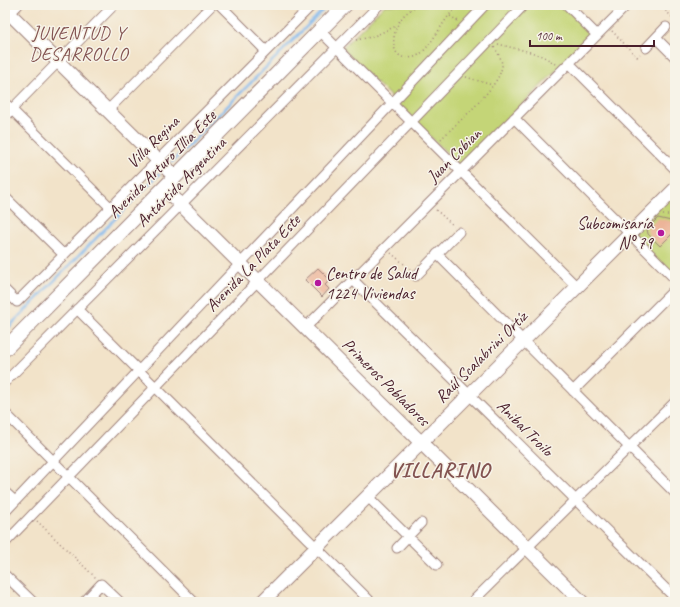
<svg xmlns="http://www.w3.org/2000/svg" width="680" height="607" viewBox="0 0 680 607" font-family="Caveat,sans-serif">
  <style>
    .green { fill: #c4d577; stroke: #877a51 }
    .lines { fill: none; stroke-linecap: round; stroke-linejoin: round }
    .stream { stroke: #7db7ee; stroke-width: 2.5 }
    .building { fill: #ecb498 }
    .street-casing { stroke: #9e817a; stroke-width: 11 }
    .secondary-casing { stroke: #9e817a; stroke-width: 15 }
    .primary-casing { stroke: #9e817a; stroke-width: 16 }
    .path { stroke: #9e817a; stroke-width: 1.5; stroke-dasharray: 1 3; stroke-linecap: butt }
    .street { stroke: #fff; stroke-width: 9 }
    .secondary { stroke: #fff; stroke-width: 13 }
    .primary { stroke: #fff; stroke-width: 14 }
    .poi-dot { fill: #b5179e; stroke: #f7f3e8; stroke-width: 1.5 }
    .labels { text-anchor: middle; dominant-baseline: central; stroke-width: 3; stroke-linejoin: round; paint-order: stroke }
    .street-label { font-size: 17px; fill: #4a1f2b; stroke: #f7f3e8 }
    .poi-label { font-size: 17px; fill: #4a1f2b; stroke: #f7f3e8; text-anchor: end }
    .neighbourhood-label { font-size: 18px; letter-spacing: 1px; fill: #835351; stroke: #f7f3e8 }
    .district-label { font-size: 21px; font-weight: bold; letter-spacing: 1px; fill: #835351; stroke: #f7f3e8 }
  </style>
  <rect width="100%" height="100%" fill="#f7f3e8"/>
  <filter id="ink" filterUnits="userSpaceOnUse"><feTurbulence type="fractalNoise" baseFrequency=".025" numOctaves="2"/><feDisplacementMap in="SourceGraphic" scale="8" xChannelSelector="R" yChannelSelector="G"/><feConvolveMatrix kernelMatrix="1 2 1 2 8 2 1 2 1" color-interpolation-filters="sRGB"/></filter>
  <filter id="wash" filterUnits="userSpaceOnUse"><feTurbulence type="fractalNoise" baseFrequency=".012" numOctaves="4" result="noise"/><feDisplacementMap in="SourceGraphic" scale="16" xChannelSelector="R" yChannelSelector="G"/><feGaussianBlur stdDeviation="0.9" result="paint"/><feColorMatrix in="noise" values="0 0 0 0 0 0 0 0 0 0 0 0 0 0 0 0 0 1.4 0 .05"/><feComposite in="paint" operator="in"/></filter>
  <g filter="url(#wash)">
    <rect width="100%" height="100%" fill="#f2e3c9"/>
    <path class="green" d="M385,5H562L592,35L460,166L342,48Z
      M675,189V279L630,234Z"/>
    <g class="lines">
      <path class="stream" d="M172,162L328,5
        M5,331L159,174"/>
    </g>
    <g id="blocks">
      <path class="building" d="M658,218L671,221L675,224V231L660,246L648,234L647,229Z
        M318,268L330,280L325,285L329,289L322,297L305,280Z"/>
    </g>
  </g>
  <g filter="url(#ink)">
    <use href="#blocks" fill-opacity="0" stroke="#9e817a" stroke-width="1"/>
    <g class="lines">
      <defs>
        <path id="street" d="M220,5L266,51
          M567,5L597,35
          M10,13L18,5
          M320,31L577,287
          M656,38L675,57
          M646,48L666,27
          M569,63L675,169
          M5,103L111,208
          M108,110L212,5
          M5,116L114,5
          M514,118L675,279
          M5,197L64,255
          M437,254L675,493
          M416,276L459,232
          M353,280L675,598
          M5,290L17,302L312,5
          M77,309L371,602
          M305,328L627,5
          M5,382L379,5
          M573,391L675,289
          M5,413L194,602
          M5,492L15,501
          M367,496L437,565
          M5,512L485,5
          M5,543L524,5
          M397,548L421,523
          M5,575L33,602
          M84,602L101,584L120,602
          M472,602L675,402"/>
        <path id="secondary" d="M5,9L175,177
          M164,188L582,602
          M262,602L675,189"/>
        <path id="primary" d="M5,349L345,5"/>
      </defs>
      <use href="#street" class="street-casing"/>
      <use href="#secondary" class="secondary-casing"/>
      <use href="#primary" class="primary-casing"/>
      <path class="path" d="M417,5C412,9 405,13 401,19C391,33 388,63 414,57C428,54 442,21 453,11C457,8 461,7 464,5
        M660,5L674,19L672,22
        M387,8L390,5
        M450,16L458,21
        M612,31L637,57L640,54
        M356,40L372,37L396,26
        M498,44C518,50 540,51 556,65
        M466,77L492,85
        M441,139C456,124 500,87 502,66C502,59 498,53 494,47
        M436,210L454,226
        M663,215H675
        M391,253L411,270
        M37,521L96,578"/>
      <use href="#street" class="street"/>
      <use href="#secondary" class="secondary"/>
      <use href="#primary" class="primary"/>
    </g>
  </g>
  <g class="poi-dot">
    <circle cx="661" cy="233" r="4"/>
    <circle cx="318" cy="283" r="4"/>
  </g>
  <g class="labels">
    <g class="street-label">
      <text transform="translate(153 142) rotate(-45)">Villa Regina</text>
      <text transform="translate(454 155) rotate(-45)">Juan Cobian</text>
      <text transform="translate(162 164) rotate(-45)">Avenida Arturo Illia Este</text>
      <text transform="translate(181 182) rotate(-45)">Antártida Argentina</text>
      <text transform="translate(253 263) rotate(-46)">Avenida La Plata Este</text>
      <text transform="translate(481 357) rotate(-45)">Raúl Scalabrini Ortíz</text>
      <text transform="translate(386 382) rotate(45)">Primeros Pobladores</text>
      <text transform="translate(525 428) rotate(45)">Anibal Troilo</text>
    </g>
    <g class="poi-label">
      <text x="653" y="223">Subcomisaría<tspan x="653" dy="20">N° 79</tspan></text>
      <text x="326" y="273" text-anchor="start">Centro de Salud<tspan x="326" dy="20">1224 Viviendas</tspan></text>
    </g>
    <g class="neighbourhood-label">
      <text x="79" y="33">JUVENTUD Y<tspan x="79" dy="21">DESARROLLO</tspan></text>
    </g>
    <g class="district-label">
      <text x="440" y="470">VILLARINO</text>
    </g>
  </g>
  <rect width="680" height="607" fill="none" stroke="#f7f3e8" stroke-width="20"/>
  <path d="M530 40v6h124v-6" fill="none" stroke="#4a1f2b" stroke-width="2"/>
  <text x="536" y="40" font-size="12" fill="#4a1f2b" stroke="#f7f3e8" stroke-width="3" paint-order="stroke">100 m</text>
</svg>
